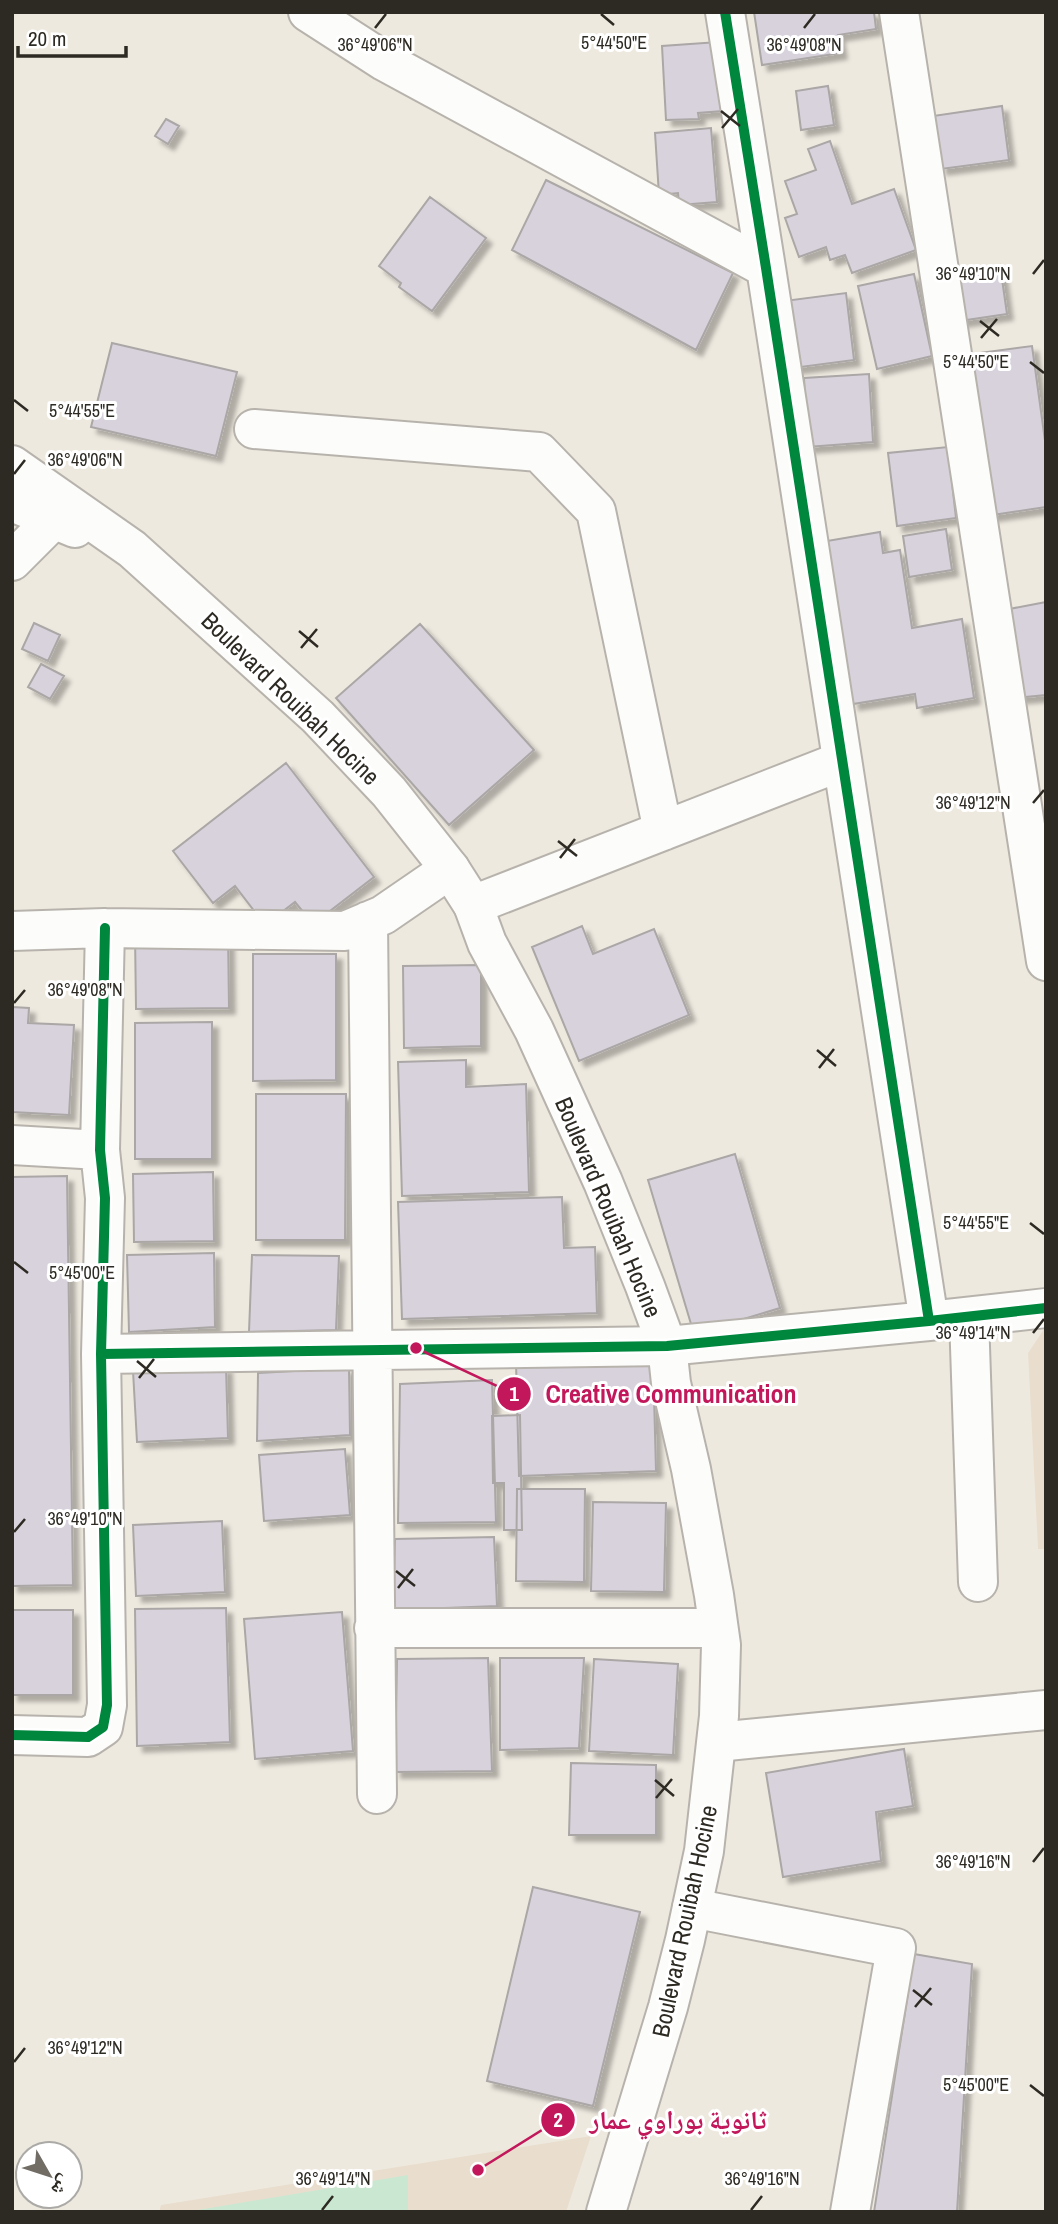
<svg xmlns="http://www.w3.org/2000/svg" width="1058" height="2224" viewBox="0 0 1058 2224" font-family="'Archivo Narrow','Noto Naskh Arabic',sans-serif">
  <style>
    .built { fill: #e9dece }
    .green { fill: #cae7d2 }
    .building { fill: #d8d2dc; stroke: #aaa7a6; stroke-width: 2; filter: url(#shadow) }
    .lines { fill: none; stroke-linecap: round; stroke-linejoin: round }
    .minor-casing { stroke: #b7b3ac; stroke-width: 42 }
    .major-casing { stroke: #b7b3ac; stroke-width: 42 }
    .minor { stroke: #fcfcfa; stroke-width: 38 }
    .major { stroke: #fcfcfa; stroke-width: 38 }
    .cycleway-casing { stroke: #fff; stroke-width: 15 }
    .cycleway { stroke: #00873e; stroke-width: 10 }
    .ticks { fill: none; stroke: #2d2a23; stroke-width: 2.5 }
    .labels { text-anchor: middle; dominant-baseline: central; stroke-width: 6; stroke-linejoin: round; paint-order: stroke }
    .street-label { font-size: 24px; fill: #2d2a23; stroke: #fff }
    .ticks-label { font-size: 18px; text-anchor: middle; fill: #2d2a23; stroke: #fff; stroke-width: 6; stroke-linejoin: round; paint-order: stroke }
    .leader { fill: none; stroke: #c2185b; stroke-width: 2.5 }
    .callout-dot { fill: #c2185b; stroke: #fff; stroke-width: 2.5 }
    .mark-label { font-size: 21px; text-anchor: middle; font-weight: bold; fill: #fff }
    .callout-label { font-size: 26px; text-anchor: middle; font-weight: bold; fill: #c2185b; stroke: #fff; stroke-width: 6; stroke-linejoin: round; paint-order: stroke }
  </style>
  <defs>
    <filter id="shadow"><feDropShadow dx="6" dy="6" stdDeviation="2" flood-color="#0004"/></filter>
  </defs>
  <rect width="100%" height="100%" fill="#eee9df"/>
  <path class="built" d="M1046,1326V1549H1038L1028,1353Z
    M591,2136L566,2212H159L161,2205Z"/>
  <path class="green" d="M408,2175V2212H186Z"/>
  <path class="building" d="M754,12H874L876,29L838,35L841,53L762,65Z
    M718,42L723,111L698,113L699,119L666,120L662,46Z
    M828,86L834,125L801,130L796,91Z
    M1002,106L1009,160L941,169L933,116Z
    M166,119L179,126L168,144L155,136Z
    M711,128L717,202L679,205L678,193L659,195L655,133Z
    M830,141L852,204L894,189L916,250L852,273L845,255L830,260L826,247L799,257L785,218L797,214L785,181L816,170L808,149Z
    M546,180L733,273L696,350L512,250Z
    M430,197L486,238L432,311L399,287L401,283L379,266Z
    M1000,265L1007,314L953,322L946,273Z
    M914,274L932,356L877,369L858,286Z
    M846,293L854,360L793,368L784,301Z
    M112,343L237,372L216,456L91,427Z
    M1032,346L1046,448V507L986,516L964,355Z
    M869,374L873,442L807,447L804,378Z
    M948,447L956,518L897,526L888,453Z
    M946,529L952,570L909,577L903,536Z
    M880,532L883,553L900,550L912,628L962,619L974,698L917,708L915,694L853,704L827,541Z
    M1046,602V695L1015,698L1004,610Z
    M34,623L60,635L48,661L22,649Z
    M420,624L534,750L449,825L336,698Z
    M41,664L64,676L50,699L28,687Z
    M286,763L374,877L313,924L295,902L265,925L235,886L213,903L173,851Z
    M582,926L593,954L654,929L689,1015L579,1061L532,947Z
    M228,933L229,1008L136,1009L135,934Z
    M253,954H336V1080L253,1081Z
    M481,965V1046L404,1048L403,966Z
    M12,1007L29,1008L28,1023L74,1025L69,1115L12,1112Z
    M212,1022V1159H135V1023Z
    M466,1060V1087L526,1084L529,1192L402,1196L398,1062Z
    M256,1094H346L345,1240H256Z
    M735,1154L780,1308L694,1334L648,1180Z
    M213,1172L214,1241L134,1242L133,1174Z
    M67,1176L73,1585L12,1586V1177Z
    M562,1197L564,1248L595,1247L597,1313L402,1319L398,1202Z
    M214,1253L215,1327L129,1332L127,1255Z
    M252,1255L339,1256L336,1330L249,1332Z
    M653,1358L656,1471L519,1476L516,1363Z
    M226,1367L228,1438L137,1442L133,1371Z
    M349,1368L350,1435L257,1441L258,1373Z
    M492,1380L496,1522L398,1523L400,1384Z
    M520,1415L522,1530H504V1483H493L492,1416Z
    M345,1449L350,1515L264,1521L259,1455Z
    M517,1489H585L584,1582L516,1581Z
    M593,1502L666,1503L664,1592L591,1591Z
    M222,1521L225,1592L136,1596L133,1525Z
    M494,1537L497,1606L393,1610L395,1539Z
    M226,1608L230,1742L137,1746L135,1609Z
    M12,1610H73V1695H12Z
    M342,1612L353,1751L255,1759L244,1619Z
    M488,1658L492,1771L395,1772L397,1659Z
    M500,1658H584L579,1748L500,1750Z
    M594,1659L678,1664L673,1755L589,1751Z
    M904,1749L913,1806L876,1812L881,1861L783,1877L766,1773Z
    M571,1763L656,1765V1835H569Z
    M533,1887L640,1912L593,2106L487,2081Z
    M914,1954L972,1964L957,2212H874Z"/>
  <g class="lines">
    <defs>
      <path id="minor" d="M308,12L384,61L766,268
        M725,12L766,268L929,1321
        M899,12L1046,961
        M254,429L539,452L596,511L663,831
        M12,561L53,520
        M473,905L842,761
        M368,921C370,1212 373,1503 377,1794
        M12,931L105,928L345,931L383,915L450,869
        M12,1145L100,1150
        M969,1317L978,1582
        M101,1354L667,1346L929,1321L1046,1308
        M374,1628H718
        M12,1735L88,1737L103,1727L107,1705L101,1354L105,1198L100,1150L105,928
        M717,1742L1046,1710
        M692,1908L896,1948L850,2212"/>
      <path id="major" d="M12,465L132,549L318,717L389,792L450,869L473,905L487,943L534,1030L603,1182L645,1286L667,1346L671,1383L691,1469L714,1595L721,1645L719,1716L704,1851L685,1940L668,2007L606,2212
        M12,502L75,528"/>
    </defs>
    <use href="#minor" class="minor-casing"/>
    <use href="#major" class="major-casing"/>
    <use href="#minor" class="minor"/>
    <use href="#major" class="major"/>
    <defs>
      <path id="cycleway" d="M725,12L766,268L929,1321
        M101,1354L667,1346L929,1321L1046,1308
        M12,1735L88,1737L103,1727L107,1705L101,1354L105,1198L100,1150L105,928"/>
    </defs>
    <use href="#cycleway" class="cycleway-casing"/>
    <use href="#cycleway" class="cycleway"/>
  </g>
  <path class="ticks" d="M601,14L614,25M375,28L386,14M804,28L815,14M721,111L740,126M722,128L738,109M1033,274L1044,260M980,321L999,336M981,338L997,319M1030,362L1044,373M14,400L28,411M14,474L25,460M299,631L318,647M301,648L317,629M1033,803L1044,790M558,841L577,856M560,858L575,839M14,1003L25,990M817,1050L836,1066M819,1068L834,1049M1030,1223L1044,1234M14,1262L28,1273M1033,1333L1044,1319M137,1361L156,1377M139,1378L154,1359M14,1532L25,1519M396,1571L415,1586M398,1588L413,1569M655,1780L674,1796M656,1798L672,1779M1033,1862L1044,1848M913,1990L932,2005M915,2007L931,1988M14,2062L25,2048M1030,2085L1044,2096M322,2210L333,2196M751,2210L762,2196"/>
  <g class="labels">
    <g class="street-label">
      <text transform="translate(291 698) rotate(44)">Boulevard Rouibah Hocine</text>
      <text transform="translate(609 1207) rotate(67)">Boulevard Rouibah Hocine</text>
      <text transform="translate(684 1921) rotate(-78)">Boulevard Rouibah Hocine</text>
    </g>
  </g>
  <g class="ticks-label">
    <text x="614" y="49">5°44'50"E</text>
    <text x="375" y="51">36°49'06"N</text>
    <text x="804" y="51">36°49'08"N</text>
    <text x="973" y="280">36°49'10"N</text>
    <text x="976" y="368">5°44'50"E</text>
    <text x="82" y="417">5°44'55"E</text>
    <text x="85" y="466">36°49'06"N</text>
    <text x="973" y="809">36°49'12"N</text>
    <text x="85" y="996">36°49'08"N</text>
    <text x="976" y="1229">5°44'55"E</text>
    <text x="82" y="1279">5°45'00"E</text>
    <text x="973" y="1339">36°49'14"N</text>
    <text x="85" y="1525">36°49'10"N</text>
    <text x="973" y="1868">36°49'16"N</text>
    <text x="85" y="2054">36°49'12"N</text>
    <text x="976" y="2091">5°45'00"E</text>
    <text x="333" y="2185">36°49'14"N</text>
    <text x="762" y="2185">36°49'16"N</text>
  </g>
  <path class="leader" d="M416 1348L514 1394M478 2170L558 2120"/>
  <g class="callout-dot">
    <circle cx="416" cy="1348" r="7"/>
    <circle cx="478" cy="2170" r="7"/>
    <circle cx="514" cy="1394" r="18"/>
    <circle cx="558" cy="2120" r="18"/>
  </g>
  <g class="mark-label">
    <text x="514" y="1401">1</text>
    <text x="558" y="2127">2</text>
  </g>
  <g class="callout-label">
    <text x="671" y="1403">Creative Communication</text>
    <text x="678" y="2129">ثانوية بوراوي عمار</text>
  </g>
  <rect width="1058" height="2224" fill="none" stroke="#2d2a23" stroke-width="28"/>
  <g transform="translate(49 2175) rotate(129)"><circle r="33" fill="#ffffff" stroke="#abaaa7" stroke-width="2"/>
  <path d="M0-5L12 26L0 18L-12 26Z" fill="#716d65"/>
  <text y="-10" font-size="19" font-weight="bold" text-anchor="middle" fill="#2d2a23">ش</text>
  </g>
  <path d="M18 46v10h108v-10" fill="none" stroke="#2d2a23" stroke-width="3.5"/>
  <text x="28" y="46" font-size="21" fill="#2d2a23" stroke="#ffffff" stroke-width="5" paint-order="stroke">20 m</text>
</svg>
